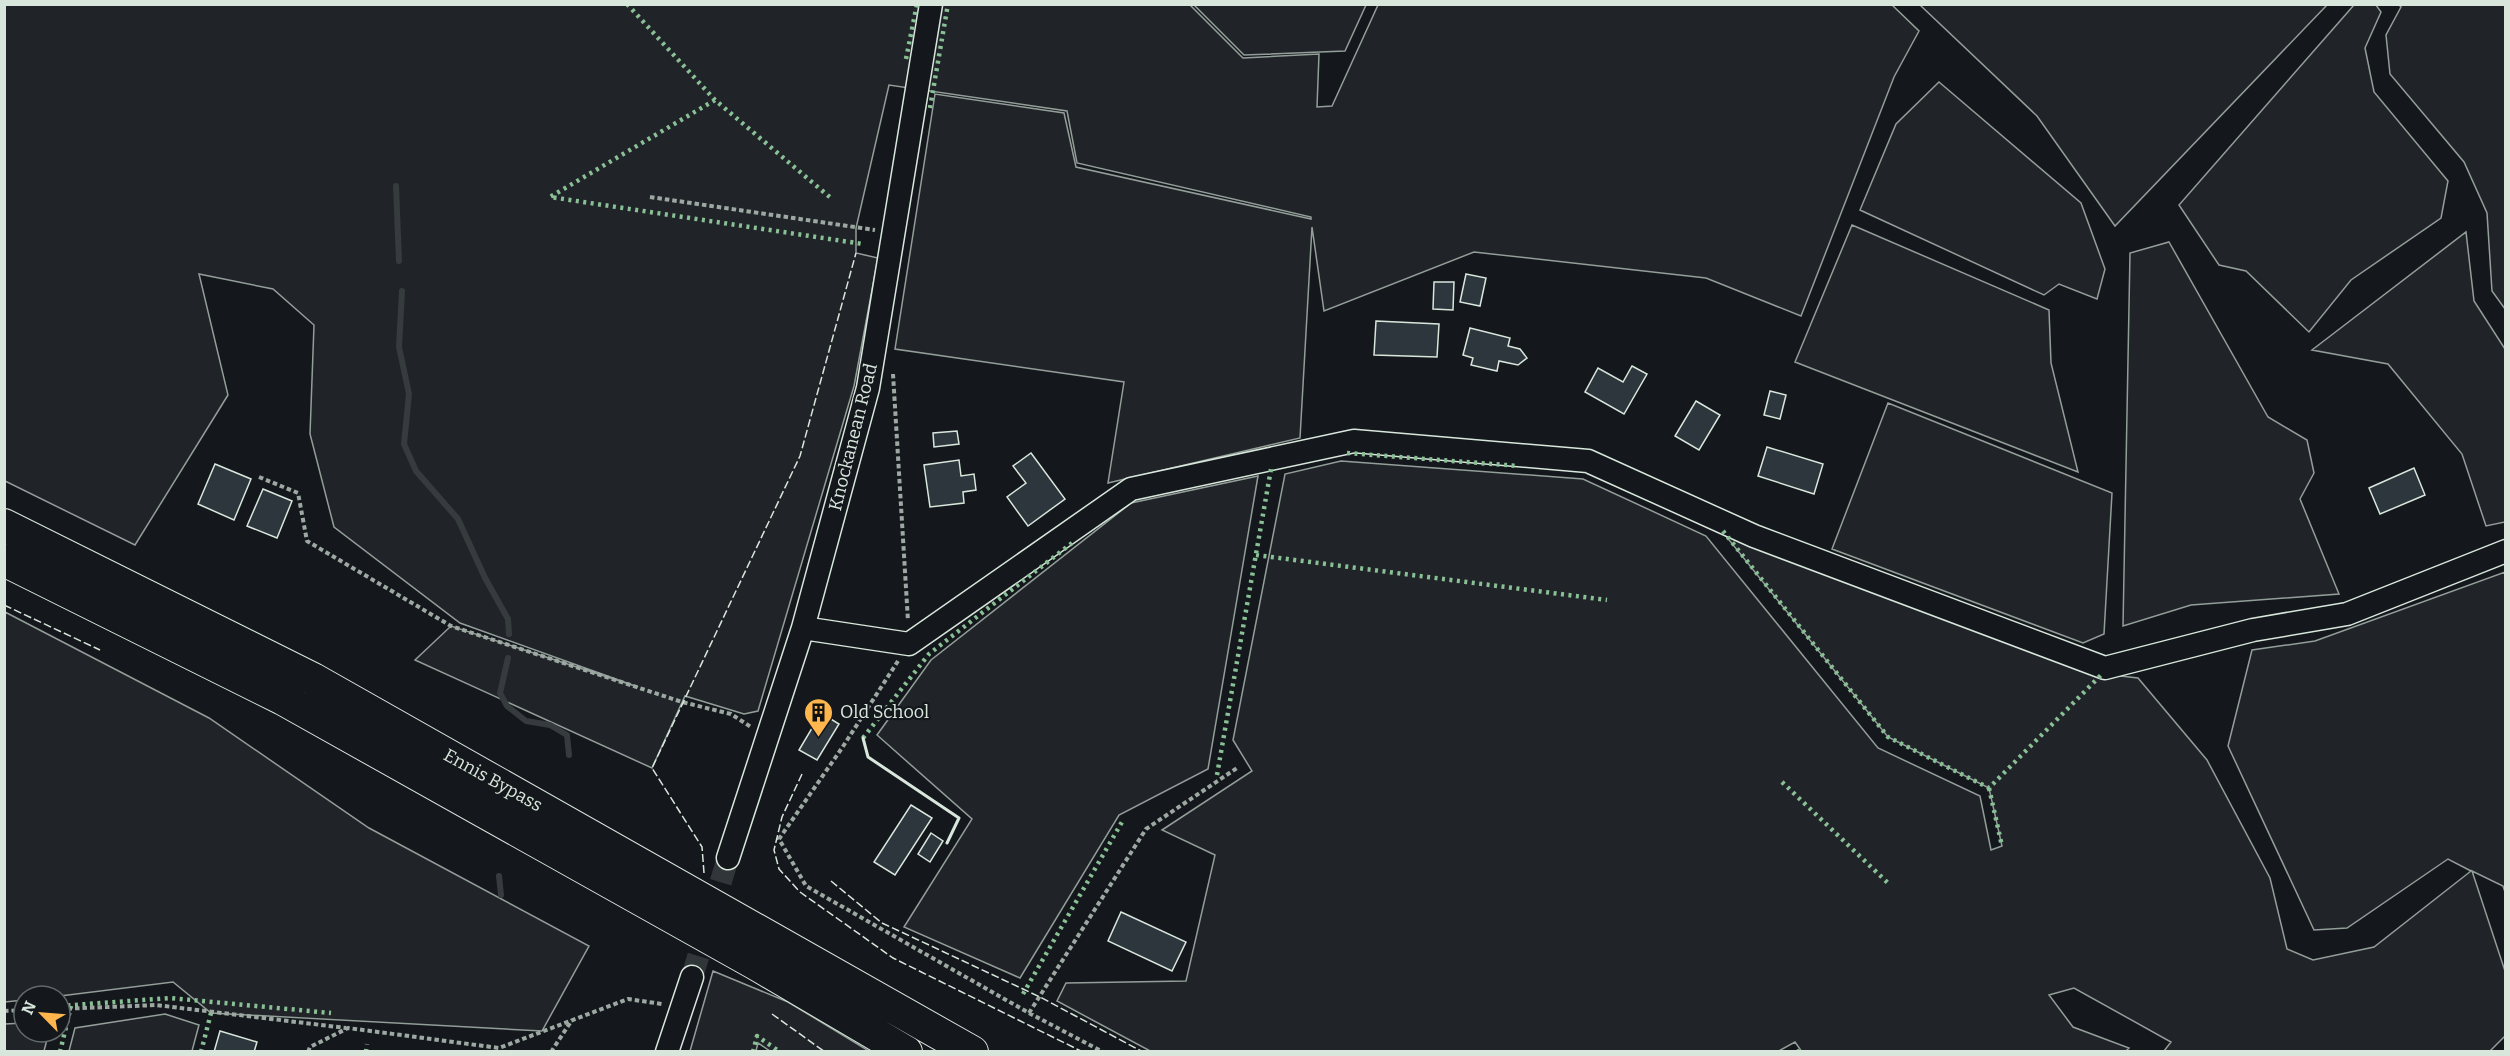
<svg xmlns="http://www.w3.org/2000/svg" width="2510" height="1056" viewBox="0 0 2510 1056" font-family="Bitter,serif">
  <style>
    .green { fill: #202428; stroke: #939e99; stroke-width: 1.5 }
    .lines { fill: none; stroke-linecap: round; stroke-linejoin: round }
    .stream { stroke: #363b3e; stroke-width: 6 }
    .building { fill: #2c363c; stroke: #d8e6dc; stroke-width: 1.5 }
    .minor-tunnel { stroke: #313739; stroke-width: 22; stroke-dasharray: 22 11; stroke-linecap: butt }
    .minor-casing { stroke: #d8e6dc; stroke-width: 25 }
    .highway-casing { stroke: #d8e6dc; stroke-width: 34 }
    .path { stroke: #9da8a2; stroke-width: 4; stroke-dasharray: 4.5 3; stroke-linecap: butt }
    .minor { stroke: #14181c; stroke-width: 22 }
    .highway { stroke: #14181c; stroke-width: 32 }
    .hedge { stroke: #8ac095; stroke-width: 4.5; stroke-dasharray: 3 4.5; stroke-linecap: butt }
    .fence { stroke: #d8e6dc; stroke-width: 1.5; stroke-dasharray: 8 3; stroke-linecap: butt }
    .wall { stroke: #d8e6dc; stroke-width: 3 }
    .labels { text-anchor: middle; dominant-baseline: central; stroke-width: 4.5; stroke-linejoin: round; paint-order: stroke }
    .street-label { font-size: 18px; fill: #d8e6dc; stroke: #14181c }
    .poi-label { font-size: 18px; fill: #d8e6dc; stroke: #14181c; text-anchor: start }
  </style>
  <rect width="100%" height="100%" fill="#14181c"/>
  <path class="green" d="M4,5H1190L1243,58L1319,54L1317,107L1332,106L1378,5H1892L1919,31L1894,77L1801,316L1706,278L1474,252L1324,311L1312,227L1300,438L1108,483L1124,382L895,349L935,94L1064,113L1076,167L1311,219V217L1077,163L1067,111L889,85L856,228V253L878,258L854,386L758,711L744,714L685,696L652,768L415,660L451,626L638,687L460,623L334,527L310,434L314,325L273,289L199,274L228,395L135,545L5,481Z
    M1194,5H1366L1345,51L1244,55Z
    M1920,5H2327L2115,226L2037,116Z
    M2354,5H2376L2381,12L2365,48L2374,92L2448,181L2441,218L2351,280L2309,332L2246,271L2219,265L2179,205Z
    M2399,5H2505V309L2492,291L2487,213L2464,162L2390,74L2386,35L2401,7Z
    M1939,82L2081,203L2105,269L2097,299L2059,284L2044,295L1860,210L1896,124Z
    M1852,225L2049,310L2051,363L2078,472L1795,362Z
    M2466,232L2474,301L2505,349V522L2486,526L2462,454L2388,364L2312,350Z
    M2169,242L2268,417L2307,440L2314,473L2300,499L2339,594L2191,605L2123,626L2130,253Z
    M1888,403L2112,493L2104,634L2083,643L1832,549Z
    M1341,461L1583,479L1706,536L1878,748L1980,796L1991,850L2002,846L1989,788L1888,737L1721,530L2103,674L2138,678L2207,760L2270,878L2287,949L2313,960L2374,947L2471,871L2448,859L2347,928L2314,930L2228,746L2252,650L2315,641L2505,572V892L2503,886L2472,871L2505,971V1036L2490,1051H2164L2171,1042L2074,988L2049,995L2073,1027L2129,1048L2125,1052H1802L1795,1042L1777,1052H1152L1057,1001L1066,983L1186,981L1215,855L1162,830L1252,771L1233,740L1285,474Z
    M1258,476L1208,769L1119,815L1020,978L904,927L972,819L877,735L931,660L1131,503Z
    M5,612L209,718L369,828L589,946L542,1031L211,1013L173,982L60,996H24V1000L5,1002Z
    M713,971L788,1002L869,1051H770L758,1043L756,1051H690Z
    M165,1014L199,1025L192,1051H69L75,1028Z
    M24,1023V1032H49L44,1051H5V1024Z"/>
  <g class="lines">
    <path class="stream" d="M396,186L399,261
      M402,291L399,347L409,394L404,444L416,471L458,519L485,578L508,619L509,634
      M508,658L500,693L507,706L526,721L550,725L567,735L569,755
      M499,876L501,895"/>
  </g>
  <path class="building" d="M1466,274L1486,278L1480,306L1460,302Z
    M1434,282H1454L1453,310L1433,309Z
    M1376,321L1439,324L1437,357L1374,355Z
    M1470,328L1510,338L1508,346L1520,349L1527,358L1518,365L1499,361L1497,371L1471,365L1473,358L1463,355Z
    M1632,366L1647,374L1624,414L1585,392L1598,368L1623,382Z
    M1770,391L1786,395L1780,419L1764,415Z
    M1696,401L1720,415L1699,450L1675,436Z
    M957,431L959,444L934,447L933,433Z
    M1767,447L1823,464L1814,494L1758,476Z
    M1031,453L1065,499L1028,526L1007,497L1026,483L1013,466Z
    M959,460L961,476L974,474L976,490L963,492L964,503L930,507L924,465Z
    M215,464L251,479L234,520L198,504Z
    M2414,468L2425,495L2380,514L2369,488Z
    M263,489L292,501L277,538L247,526Z
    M821,713L839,724L817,760L799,750Z
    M911,805L932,818L895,875L874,862Z
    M931,833L943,841L930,862L918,854Z
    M1121,912L1186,942L1172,971L1108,941Z
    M220,1031L257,1042L254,1052H214Z"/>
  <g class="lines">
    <path class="minor-tunnel" d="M692,977L728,858"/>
    <defs>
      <path id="minor" d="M803,628L909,644L1131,489L1354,441L1588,461L1754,536L2105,668L2253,630L2347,614L2506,551
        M728,858L803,628L868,388L931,4
        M667,1052L692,977"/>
      <path id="highway" d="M4,525L313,679L972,1052
        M4,560L283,699L756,964L906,1052"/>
    </defs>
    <use href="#minor" class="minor-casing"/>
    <use href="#highway" class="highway-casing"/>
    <path class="path" d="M650,197L875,230
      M893,374L908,621
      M259,477L298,493L307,541L451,626L682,702L731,714L751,727
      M898,661L842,748L779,839L806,886L1029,1013L1103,1052
      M60,1009L156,1005L346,1028
      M4,1011L24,1010
      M1029,1013L1146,829L1237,768
      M308,1052L310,1047L348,1028L499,1048L628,999L662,1004
      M551,1052L572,1020"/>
    <use href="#minor" class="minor"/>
    <use href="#highway" class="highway"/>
    <path class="hedge" d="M627,4L715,100L832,199
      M906,59L917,4
      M715,100L550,197L863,244
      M930,108L948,4
      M1347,453L1519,466
      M1723,531L1888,737L1989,788L2102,674
      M1256,555L1607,600
      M863,738L929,654L1072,543
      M1217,775L1271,469L1267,470
      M1782,782L1889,884
      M1989,788L2002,846
      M1023,994L1122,822
      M60,1006L170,998L331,1013
      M60,1052L71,1006
      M201,1052L211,1013
      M366,1052L367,1044
      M753,1052L757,1036L780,1052
      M1797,1052L1801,1050"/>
    <path class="fence" d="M4,605L100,650
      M802,774L782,817L774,850L779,869L800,892L893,958L1083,1052
      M704,873L702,847L652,768L800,456L856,253
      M831,881L882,923L1040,997L1143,1052
      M772,1014L825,1052"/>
    <path class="wall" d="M863,738L868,757L959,818L947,843"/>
  </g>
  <defs>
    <symbol id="building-pin" viewBox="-11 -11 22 30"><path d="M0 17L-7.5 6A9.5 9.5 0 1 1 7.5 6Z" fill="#ffb74d" stroke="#14181c"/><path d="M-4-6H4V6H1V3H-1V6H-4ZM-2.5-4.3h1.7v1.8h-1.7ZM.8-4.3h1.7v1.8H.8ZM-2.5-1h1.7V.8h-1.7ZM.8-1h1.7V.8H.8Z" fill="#111"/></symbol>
  </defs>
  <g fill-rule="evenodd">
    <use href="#building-pin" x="802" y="696" width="33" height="45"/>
  </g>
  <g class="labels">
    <g class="street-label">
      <text transform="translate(853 437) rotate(-76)">Knockanean Road</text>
      <text transform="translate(493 780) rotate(29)">Ennis Bypass</text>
    </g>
    <g class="poi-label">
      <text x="840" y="712">Old School</text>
    </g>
  </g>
  <rect width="2510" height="1056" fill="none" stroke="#d8e6dc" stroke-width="12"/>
  <g transform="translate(42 1014) rotate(295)"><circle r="28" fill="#14181c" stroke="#626a69" stroke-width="1.5"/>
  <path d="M0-4.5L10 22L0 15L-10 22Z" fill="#ffb74d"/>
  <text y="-9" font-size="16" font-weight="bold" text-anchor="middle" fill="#d8e6dc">N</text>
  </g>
</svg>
